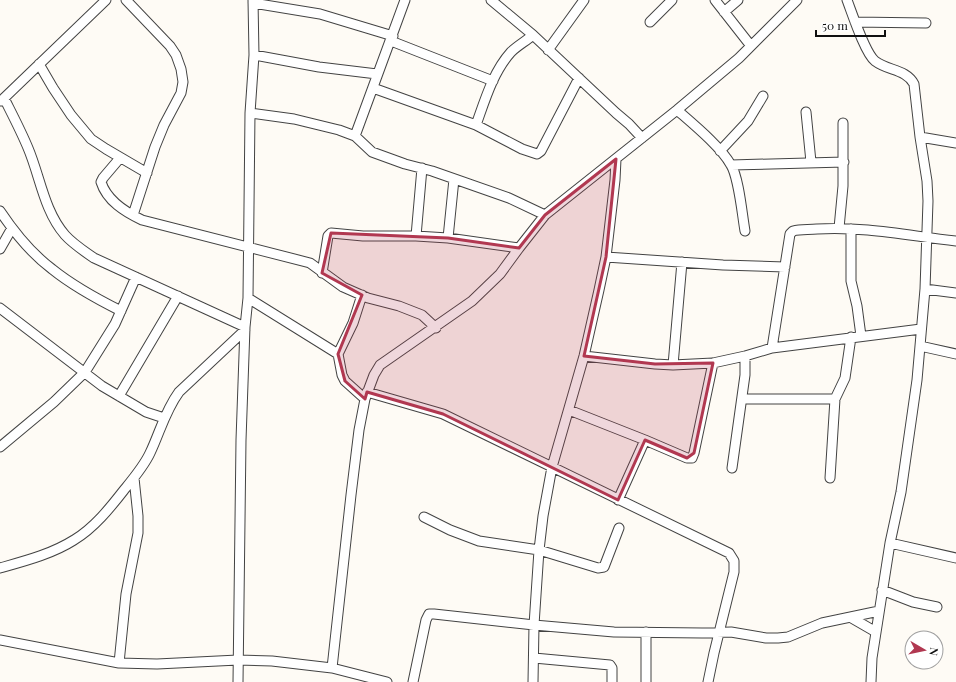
<svg xmlns="http://www.w3.org/2000/svg" width="956" height="682" viewBox="0 0 956 682" font-family="'Playfair Display',serif">
  <style>
    .lines { fill: none; stroke-linecap: round; stroke-linejoin: round }
    .minor-casing { stroke: #434343; stroke-width: 11 }
    .minor { stroke: #fff; stroke-width: 9 }
    .marked { fill: #b13851; fill-opacity: 0.2; stroke: #b13851; stroke-width: 3; stroke-linejoin: round }
  </style>
  <rect width="100%" height="100%" fill="#fefbf5"/>
  <g class="lines">
    <defs>
      <path id="minor" d="M126,0L170,46L176,55L181,69L183,82L181,93L164,125L155,147L133,215
        M491,0L533,35L616,113L629,124L642,138
        M715,0L751,46
        M847,0C852,13 865,53 875,61C888,71 906,69 914,84L920,137L927,181L928,201L925,289L917,380L901,492L890,543L872,658L871,682
        M253,3L320,14L393,36
        M724,12L738,0
        M650,22L672,0
        M855,22L926,23
        M391,41L493,81
        M548,50L584,0
        M254,55L319,67L377,74
        M39,64L53,88L71,115L91,139L106,149L147,173
        M373,88L476,125L522,149L537,154L541,151L579,78
        M4,98C12,114 21,131 28,148C40,176 44,211 65,235C73,244 84,251 94,258L245,327
        M1,101L106,0
        M677,110C693,124 721,147 731,165C739,178 742,214 745,231
        M806,112L811,162
        M250,113L294,119L339,130L355,136L372,152L405,164L432,171L509,198L545,215
        M476,125C485,100 493,72 511,52C517,46 526,41 533,35
        M355,136L405,0
        M920,137L956,143
        M720,151L748,121L763,96
        M120,158L103,178L101,182C107,201 125,212 142,220L310,263L343,287L368,298L399,306L422,315L436,328
        M731,165L844,162
        M0,211C14,232 32,254 52,269C73,286 97,299 121,311
        M839,228L843,186V123
        M851,229V281L857,306L861,336
        M416,236L422,168
        M448,238L454,179
        M0,249L12,228
        M606,257L723,265L785,267
        M322,273L328,236L331,233L363,236H416L448,238L519,248
        M925,289L956,293
        M362,295L353,323L338,354L342,375L345,381L365,399
        M248,298L338,354
        M0,308L102,386L146,412L164,418
        M920,346L956,354
        M772,348L790,234L793,231C801,229 809,230 817,229C864,226 910,236 956,241
        M584,356L655,364L673,365L713,363L745,356L772,348L921,329
        M673,365L682,262
        M367,392L443,414L729,553L734,561V572L714,653L708,682
        M119,396L178,296
        M742,399H835L845,378L851,337
        M569,410L645,440L687,458H692L694,453L713,363
        M0,447L54,402L85,372L115,324L136,277
        M732,468L745,375V356
        M830,478L835,399
        M618,500L645,440
        M424,517L450,530L479,541L539,550L598,568L604,567L619,528
        M890,543L956,558
        M0,568C25,561 52,554 74,540C94,528 110,508 124,490C133,479 144,466 150,453C160,432 165,411 179,392L245,330
        M882,590L913,602L937,607
        M850,617L876,632
        M646,632V682
        M0,640L119,663L157,664L238,660L272,661L332,668L387,682
        M534,658L610,665L612,668V682
        M119,663L126,594L138,533V516L134,478
        M332,668L351,495L359,430L365,399L374,375L380,365L472,301L500,274L519,248L545,215L677,110L739,58L797,0
        M238,682L241,440L245,327L248,298L250,113L254,55L253,0
        M413,682L426,620L429,614H434L534,625L614,632L702,633L731,632L766,638H778L788,637L822,623L879,611
        M533,682L534,625L539,550L543,516L552,467L584,356L599,290L606,257L615,180L616,159"/>
    </defs>
    <use href="#minor" class="minor-casing"/>
    <use href="#minor" class="minor"/>
  </g>
  <path class="marked" d="M616,159L606,257L584,356L655,364L713,363L694,453L687,458L645,440L618,500L443,414L367,392L365,399L345,381L338,354L362,295L322,273L331,233L448,238L519,248L545,215Z"/>
  <g transform="translate(924 650) rotate(99)"><circle r="19" fill="#ffffff" stroke="#9f9f9f"/>
  <path d="M0-3L7 15L0 10L-7 15Z" fill="#b13851"/>
  <text y="-6" font-size="11" font-weight="bold" text-anchor="middle" fill="#101010">N</text>
  </g>
  <path d="M816 30v6h69v-6" fill="none" stroke="#101010" stroke-width="2"/>
  <text x="822" y="30" font-size="12" fill="#101010" stroke="#ffffff" stroke-width="3" paint-order="stroke">50 m</text>
</svg>
